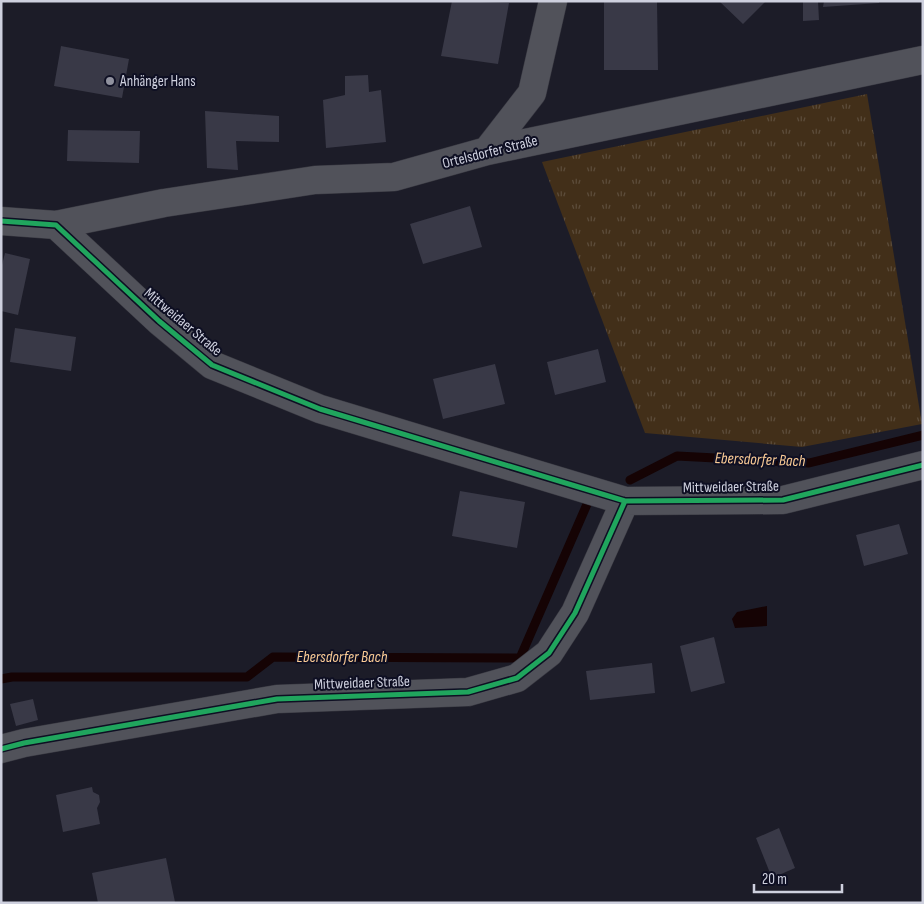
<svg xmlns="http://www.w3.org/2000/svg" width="924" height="904" viewBox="0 0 924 904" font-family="'Sofia Sans Condensed',sans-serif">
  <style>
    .grass { fill: url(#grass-tufts) }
    .water { fill: #150304 }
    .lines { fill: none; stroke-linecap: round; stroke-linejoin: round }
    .stream { stroke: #150304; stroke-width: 9 }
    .building { fill: #393947 }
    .minor-casing { stroke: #383841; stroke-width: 29 }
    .minor { stroke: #51525a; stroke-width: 28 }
    .cycleway-casing { stroke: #0e0f23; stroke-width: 8 }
    .cycleway { stroke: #20a55d; stroke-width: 5 }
    .poi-dot { fill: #90919e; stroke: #0e0f23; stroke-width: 2 }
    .labels { text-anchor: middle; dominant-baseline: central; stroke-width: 4; stroke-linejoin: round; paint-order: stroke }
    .poi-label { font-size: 15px; fill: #ced0de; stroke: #0e0f23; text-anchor: start }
    .street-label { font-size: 15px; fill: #ced0de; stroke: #0e0f23 }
    .water-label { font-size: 16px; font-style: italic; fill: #facb95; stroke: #0e0f23 }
  </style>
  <defs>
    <pattern id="grass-tufts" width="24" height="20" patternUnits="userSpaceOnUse" patternTransform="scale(1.25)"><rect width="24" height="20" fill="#422f19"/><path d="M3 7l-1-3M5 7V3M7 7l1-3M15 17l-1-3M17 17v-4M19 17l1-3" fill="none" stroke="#5c4c3a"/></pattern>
  </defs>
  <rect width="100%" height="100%" fill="#1c1c28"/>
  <path class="grass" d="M867,94L922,424L802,447L645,433L542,162Z"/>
  <path class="water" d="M767,606V626L735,628L732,619L737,612Z"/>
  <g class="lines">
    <path class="stream" d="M630,480L677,456L809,463L923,435
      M1,679L12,677H247L273,657L520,658L588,502"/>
  </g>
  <path class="building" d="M452,1L509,3L498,64L441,56Z
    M604,1H657L658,70H604Z
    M719,1H766L743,24Z
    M803,1H818L819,20L803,21Z
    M824,1H879V3L823,7Z
    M61,46L129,59L122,98L54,86Z
    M368,75L369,92L381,90L386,142L326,148L323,100L345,95V76Z
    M205,111L279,116V142L236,141L238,170L207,168Z
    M68,130L140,131L139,163L67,161Z
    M470,206L482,247L423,264L410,224Z
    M5,253L30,259L18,315L1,311V269Z
    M15,328L76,337L71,371L10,362Z
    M598,349L606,382L555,395L547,362Z
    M495,364L505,404L443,419L433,379Z
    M460,491L525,502L517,548L452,536Z
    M899,524L908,554L864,566L856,535Z
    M714,637L725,683L691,692L680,646Z
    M652,663L655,693L590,700L586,671Z
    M33,699L38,720L16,726L10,704Z
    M92,787L93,792L99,795L100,802L97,808L100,824L63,832L56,795Z
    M779,828L795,868L772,878L756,838Z
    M166,858L175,902L98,903L92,873Z"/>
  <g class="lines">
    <defs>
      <path id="minor" d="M487,151L532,93L553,1
        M1,221L56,225L164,203L315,180L394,177L487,151L923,60
        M56,225L159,321L212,365L320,409L625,501L783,500L923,465
        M1,749L24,743L277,699L468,692L517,678L549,653L575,613L625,501"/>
    </defs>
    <use href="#minor" class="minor-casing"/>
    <use href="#minor" class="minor"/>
    <defs>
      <path id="cycleway" d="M1,221L56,225L159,321L212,365L320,409L625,501L783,500L923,465
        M1,749L24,743L277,699L468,692L517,678L549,653L575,613L625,501"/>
    </defs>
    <use href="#cycleway" class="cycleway-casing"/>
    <use href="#cycleway" class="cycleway"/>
  </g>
  <circle class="poi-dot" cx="110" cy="81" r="5"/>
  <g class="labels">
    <g class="poi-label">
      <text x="120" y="81">Anhänger Hans</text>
    </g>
    <g class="street-label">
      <text transform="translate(490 152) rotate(-14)">Ortelsdorfer Straße</text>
      <text transform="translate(183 322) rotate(40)">Mittweidaer Straße</text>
      <text transform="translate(731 487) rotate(-1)">Mittweidaer Straße</text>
      <text transform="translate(362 683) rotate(-2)">Mittweidaer Straße</text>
    </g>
    <g class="water-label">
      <text transform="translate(760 460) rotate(2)">Ebersdorfer Bach</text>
      <text x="342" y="657">Ebersdorfer Bach</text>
    </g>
  </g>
  <rect width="924" height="904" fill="none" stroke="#ced0de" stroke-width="5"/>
  <path d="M754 884v8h88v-8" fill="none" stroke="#ced0de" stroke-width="2.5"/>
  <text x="762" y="884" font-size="15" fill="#ced0de" stroke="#0e0f23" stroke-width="4" paint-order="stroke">20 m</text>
</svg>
